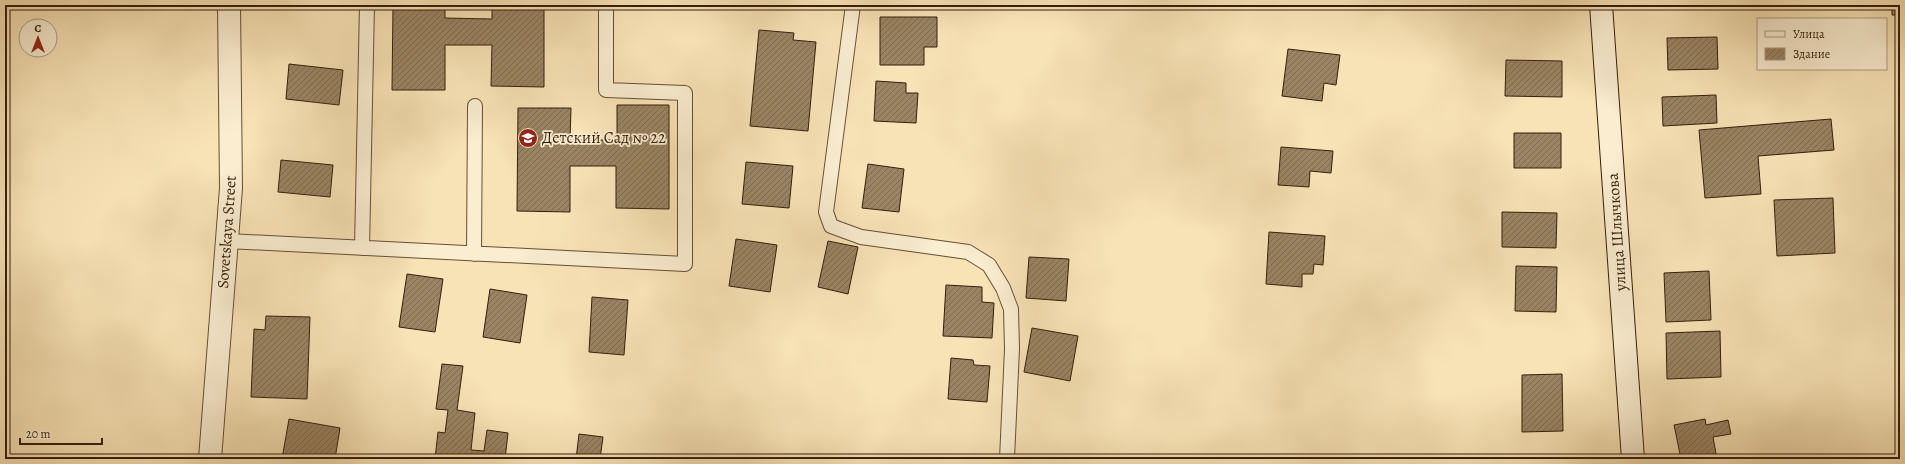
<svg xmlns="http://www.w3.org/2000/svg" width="1905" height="464" viewBox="0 0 1905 464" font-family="Alegreya,serif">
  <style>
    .building { fill: url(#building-hatch); stroke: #351e0a }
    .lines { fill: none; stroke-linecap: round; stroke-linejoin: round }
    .lane-casing { stroke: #664f35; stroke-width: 16 }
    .street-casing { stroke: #664f35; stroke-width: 24 }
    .secondary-casing { stroke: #351e0a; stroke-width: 24 }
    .lane { stroke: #faedd0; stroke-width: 14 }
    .street { stroke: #faedd0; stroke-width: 22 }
    .secondary { stroke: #faedd0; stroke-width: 22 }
    .labels { text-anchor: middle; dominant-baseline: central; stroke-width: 3.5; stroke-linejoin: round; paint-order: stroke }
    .poi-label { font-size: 16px; fill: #351e0a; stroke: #faedd0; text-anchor: start }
    .street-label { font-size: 16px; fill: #351e0a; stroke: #faedd0 }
  </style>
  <defs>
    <pattern id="building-hatch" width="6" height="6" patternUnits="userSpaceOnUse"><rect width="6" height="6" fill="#9a8463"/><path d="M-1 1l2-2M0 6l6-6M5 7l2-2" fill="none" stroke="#7e6b50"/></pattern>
  </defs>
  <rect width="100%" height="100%" fill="#f8e3b6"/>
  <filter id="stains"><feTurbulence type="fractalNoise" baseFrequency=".005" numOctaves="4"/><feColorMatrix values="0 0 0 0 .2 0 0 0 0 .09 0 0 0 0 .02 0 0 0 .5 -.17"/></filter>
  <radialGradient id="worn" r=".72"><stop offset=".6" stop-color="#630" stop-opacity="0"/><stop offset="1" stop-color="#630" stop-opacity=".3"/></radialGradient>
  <path class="building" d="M300,5H355V9Z
    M393,5H445V18L492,19V5H544V87L491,86L492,45H445V90H392Z
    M1892,5H1900V15H1892Z
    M880,17H937V47H924V65H880Z
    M759,30L794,33L793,40L816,42L808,131L750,126Z
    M1717,37L1718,69L1668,70L1667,38Z
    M1288,49L1340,55L1336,85L1324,83L1322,101L1282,96Z
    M1506,60L1562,61V97L1505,96Z
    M289,64L343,70L339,105L286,99Z
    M876,81L906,83V93H918L916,123L874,121Z
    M1716,95L1717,123L1663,126L1662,97Z
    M617,105H669V209L616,208V166H570V212L517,211L518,108H571L570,140H617Z
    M1831,119L1834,150L1758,156L1761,194L1705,198L1699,130Z
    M1514,133H1561V168H1514Z
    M1281,147L1333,151L1331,173L1310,171L1309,187L1278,185Z
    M281,160L333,165L330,197L278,192Z
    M746,162L793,166L789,208L742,204Z
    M868,164L904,169L899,212L862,208Z
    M1833,198L1835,253L1777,256L1774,200Z
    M1502,212L1557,213L1556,248L1502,247Z
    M1269,232L1325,236L1323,265L1314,264L1313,274H1302V287L1266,284Z
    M736,239L777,245L770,292L729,286Z
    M828,241L858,247L848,294L818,287Z
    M1029,257L1069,259L1066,301L1026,298Z
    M1516,266L1557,267L1556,312L1515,311Z
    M1709,271L1711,320L1666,322L1664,273Z
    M407,274L443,279L435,332L399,327Z
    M946,285L982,287V302L994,303L992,338L943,336Z
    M490,289L527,295L520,343L483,337Z
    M592,297L628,300L624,355L589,352Z
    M266,316L310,317L307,399L251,397L254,329L265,330Z
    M1032,328L1078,336L1070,381L1024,372Z
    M1720,331L1721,377L1667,379L1666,333Z
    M951,358L973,360L974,365L990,366L987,402L948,399Z
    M442,364L463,366L457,410L475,413L471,450L484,451L487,430L508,433L505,459H435L438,432L445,433L448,410L436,409Z
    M1562,374L1563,431L1522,432V375Z
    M289,419L340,428L335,459H282Z
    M1705,419L1706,425L1728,420L1731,434L1713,437L1717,459H1681L1674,425Z
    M579,434L603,437L600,459H576Z"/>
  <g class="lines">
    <defs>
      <path id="lane" d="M853,5L826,212L831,226L861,237L968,252L989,265L1003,288L1011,309L1012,349L1007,459
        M227,241L685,264V93L606,90V5
        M362,248L367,5
        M474,254L475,106"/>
      <path id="street" d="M210,459L231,188L229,5"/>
      <path id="secondary" d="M1601,5L1633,459"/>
    </defs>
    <use href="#lane" class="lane-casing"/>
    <use href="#street" class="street-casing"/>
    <use href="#secondary" class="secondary-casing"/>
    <use href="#lane" class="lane"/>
    <use href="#street" class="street"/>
    <use href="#secondary" class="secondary"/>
  </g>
  <defs>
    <symbol id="school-disc" viewBox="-11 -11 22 22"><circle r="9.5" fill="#8f2418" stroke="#faedd0"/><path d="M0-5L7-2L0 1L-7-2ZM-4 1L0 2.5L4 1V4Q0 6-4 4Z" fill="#fff"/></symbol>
  </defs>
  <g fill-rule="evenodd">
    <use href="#school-disc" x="517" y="127" width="22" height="22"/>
  </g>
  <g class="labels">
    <g class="poi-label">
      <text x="542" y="138">Детский Сад № 22</text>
    </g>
    <g class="street-label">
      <text transform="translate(227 232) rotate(-86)">Sovetskaya Street</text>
      <text transform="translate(1617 232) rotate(-94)">улица Шлычкова</text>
    </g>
  </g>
  <rect width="1905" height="464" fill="none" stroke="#f8e3b6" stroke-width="20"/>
  <rect x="6" y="6" width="1893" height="452" fill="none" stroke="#351e0a" stroke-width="2"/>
  <rect x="10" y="10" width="1885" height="444" fill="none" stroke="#351e0a"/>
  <rect x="1757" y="18" width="130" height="52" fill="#faedd0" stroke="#ab9a81"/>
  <rect x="1765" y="31" width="20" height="6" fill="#faedd0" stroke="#ab9a81"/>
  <text x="1793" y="38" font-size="12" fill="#351e0a">Улица</text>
  <rect x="1765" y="48" width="20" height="12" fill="url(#building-hatch)" stroke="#ab9a81"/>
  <text x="1793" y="58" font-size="12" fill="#351e0a">Здание</text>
  <g transform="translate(38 38)"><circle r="19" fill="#faedd0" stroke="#ab9a81"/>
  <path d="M0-3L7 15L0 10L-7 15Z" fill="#8f2418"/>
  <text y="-6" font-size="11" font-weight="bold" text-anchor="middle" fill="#351e0a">С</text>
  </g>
  <path d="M20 438v6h82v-6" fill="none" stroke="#351e0a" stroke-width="2"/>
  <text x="26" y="438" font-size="12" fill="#351e0a" stroke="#faedd0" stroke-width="3" paint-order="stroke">20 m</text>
  <rect width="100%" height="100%" filter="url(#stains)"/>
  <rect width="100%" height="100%" fill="url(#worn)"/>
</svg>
